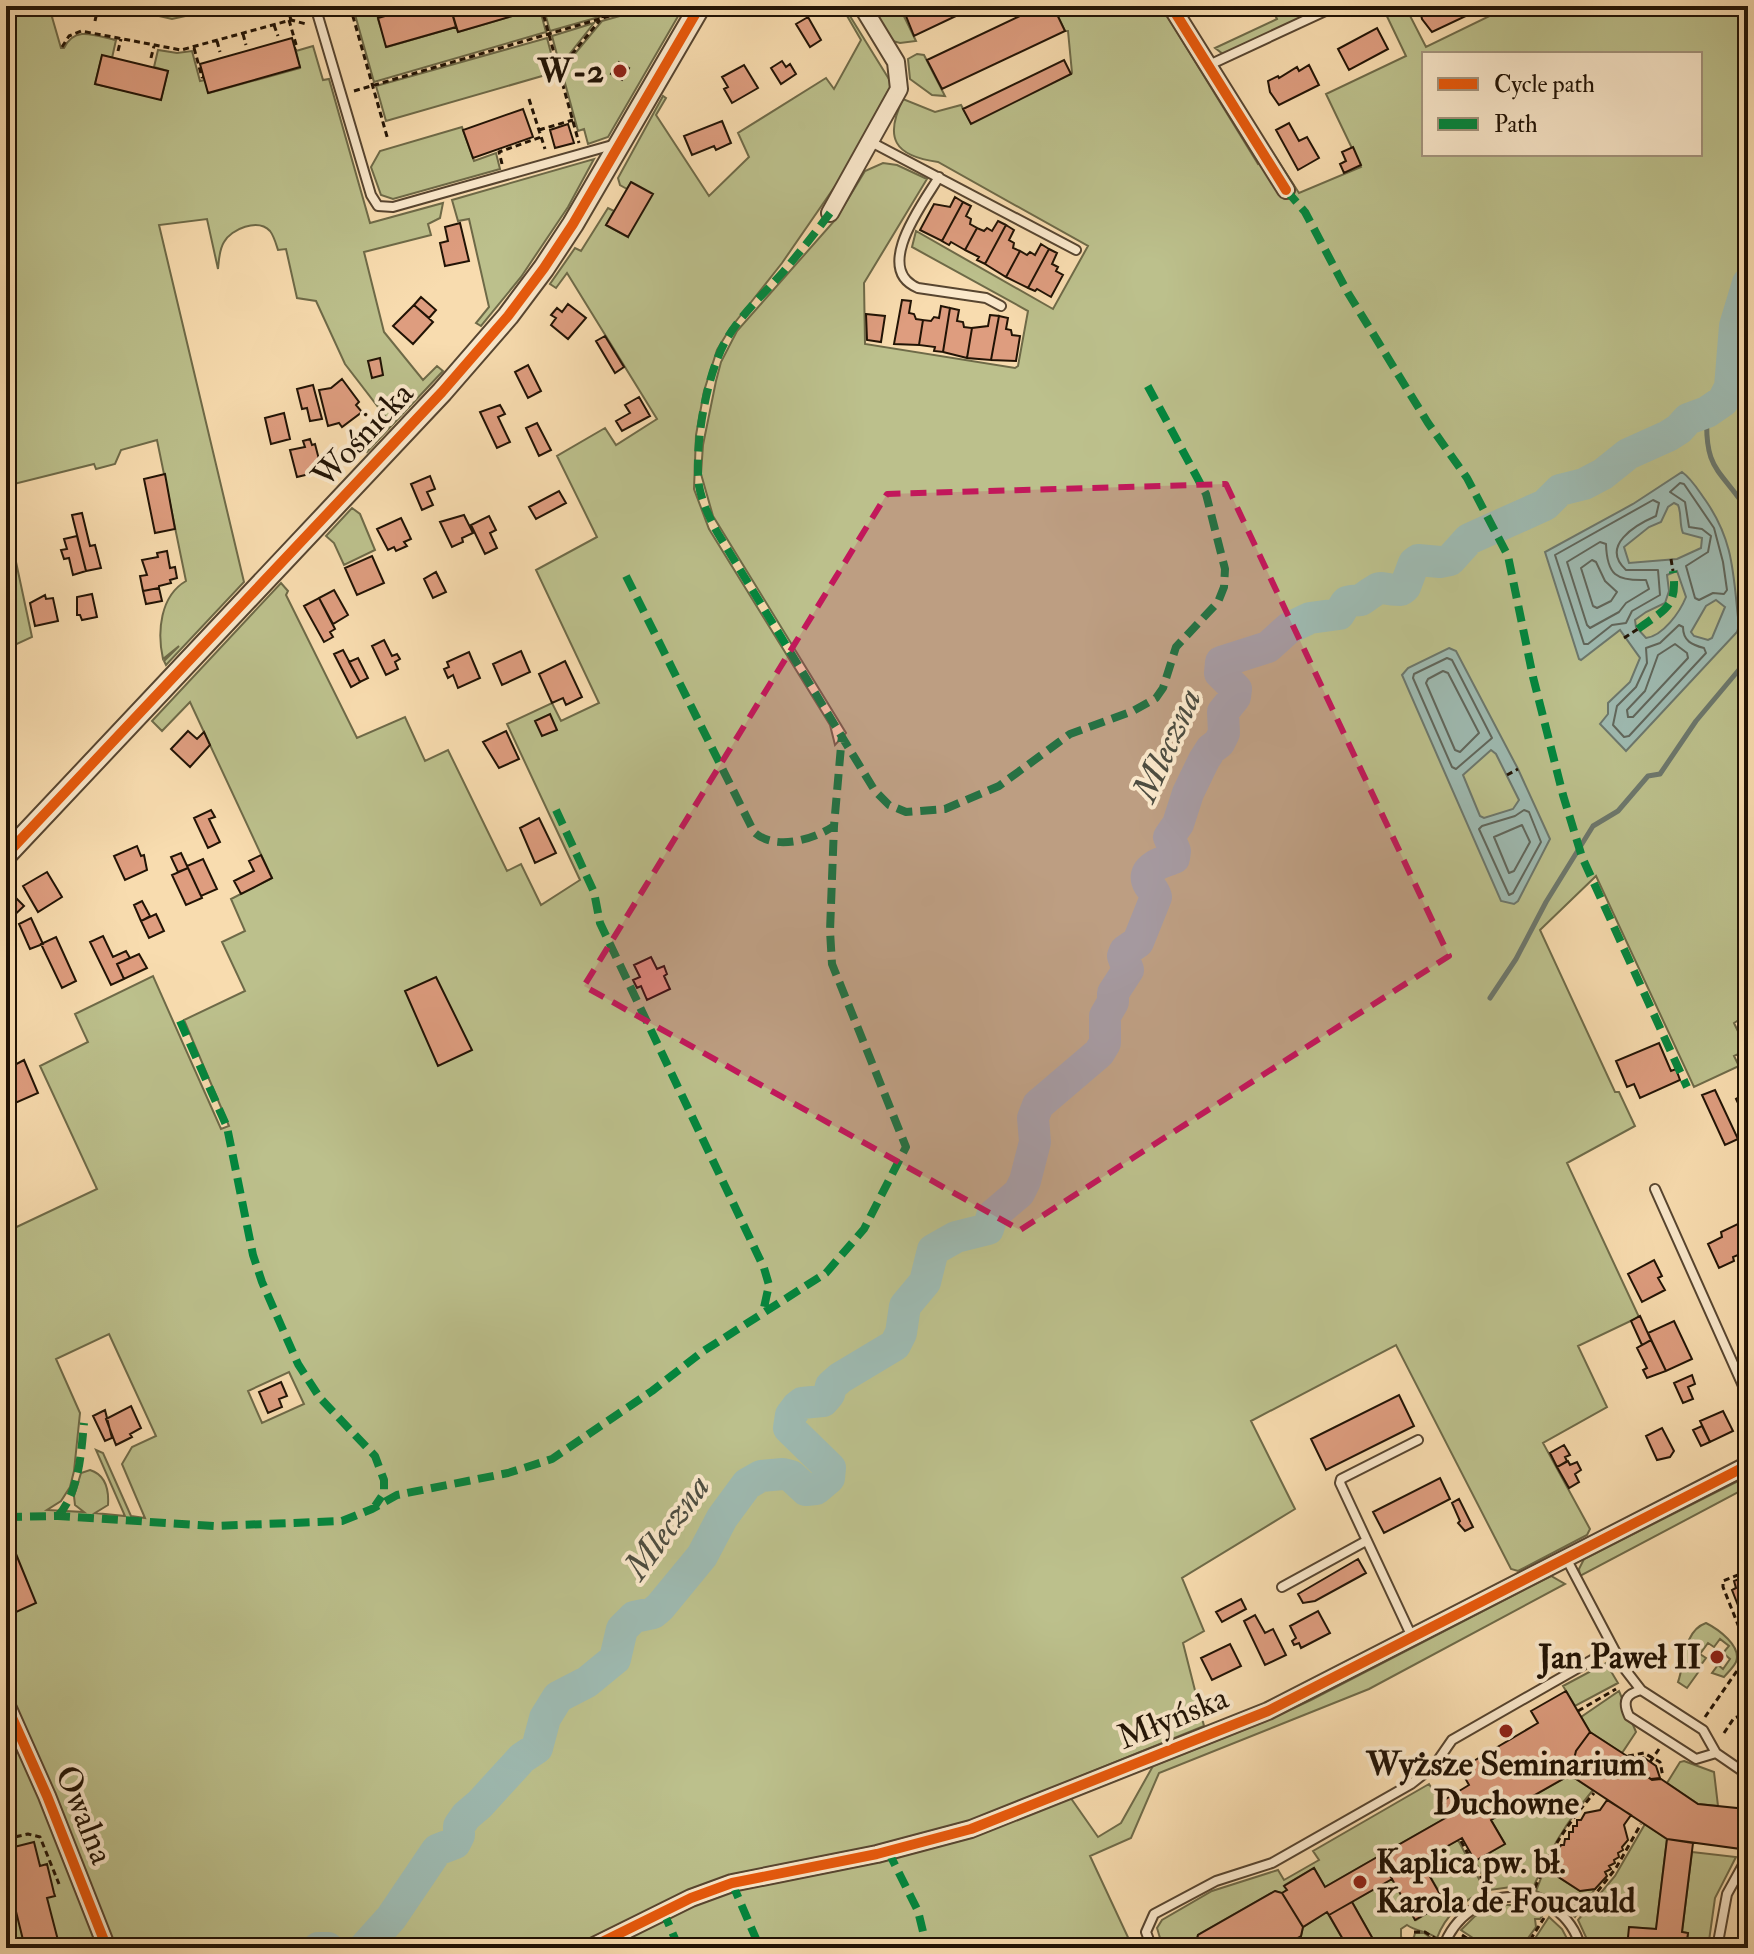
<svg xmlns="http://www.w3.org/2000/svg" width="1754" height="1954" viewBox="0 0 1754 1954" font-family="'IM FELL Double Pica',serif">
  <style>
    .green { fill: #bcc08c; stroke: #6e6a48; stroke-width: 2; fill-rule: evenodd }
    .water { fill: #9ebab1; stroke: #6c776c; stroke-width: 2; fill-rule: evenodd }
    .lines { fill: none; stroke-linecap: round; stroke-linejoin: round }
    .shore { stroke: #60665b; stroke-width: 2 }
    .stream { stroke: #6c776c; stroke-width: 5 }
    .river { stroke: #9ebab1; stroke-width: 32 }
    .building { fill: #de9d7f; stroke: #211305; stroke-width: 2 }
    .service-casing { stroke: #574530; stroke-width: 12 }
    .minor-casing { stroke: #574530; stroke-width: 20 }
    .tertiary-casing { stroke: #574530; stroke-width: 24 }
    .path { stroke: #211305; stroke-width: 3; stroke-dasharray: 6 4; stroke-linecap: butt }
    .service { stroke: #fae8cb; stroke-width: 8 }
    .minor { stroke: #fae8cb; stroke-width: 16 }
    .tertiary { stroke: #fae8cb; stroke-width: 20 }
    .quiet { stroke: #00873e; stroke-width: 8; stroke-dasharray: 16 8; stroke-linecap: butt }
    .cycleway-casing { stroke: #fae8cb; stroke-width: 15 }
    .cycleway { stroke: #e8590c; stroke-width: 10 }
    .marked { fill: #c2185b; fill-opacity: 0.2; stroke: #c2185b; stroke-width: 6; stroke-dasharray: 16 10; stroke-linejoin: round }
    .poi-dot { fill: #8f2418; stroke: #fae8cb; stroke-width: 3 }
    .labels { text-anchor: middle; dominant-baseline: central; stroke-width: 8; stroke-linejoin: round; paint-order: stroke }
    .poi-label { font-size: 34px; font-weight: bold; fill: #211305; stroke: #fae8cb; text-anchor: end }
    .street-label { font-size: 34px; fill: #211305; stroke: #fae8cb }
    .water-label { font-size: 36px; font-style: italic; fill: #4d4d41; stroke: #fae8cb }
  </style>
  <rect width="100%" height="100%" fill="#f8dcaf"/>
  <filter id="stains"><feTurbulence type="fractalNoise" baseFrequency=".0025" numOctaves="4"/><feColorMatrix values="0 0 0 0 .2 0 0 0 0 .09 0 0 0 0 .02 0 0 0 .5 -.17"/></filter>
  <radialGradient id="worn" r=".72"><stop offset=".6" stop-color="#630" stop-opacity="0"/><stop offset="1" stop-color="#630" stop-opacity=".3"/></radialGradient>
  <path class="green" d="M6,6H61V12L52,17L61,48H64C75,25 96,36 116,40L112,58L102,56L95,84L161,99L168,71L154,67L158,50L177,53L192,51L200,81L205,80L209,93L300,68L296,51L313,46L323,80L329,79L370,223L443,203L440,218L428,224L431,235L364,252L384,332L423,380L437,366L443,371L367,452L362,445L368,442L388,420L345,364L316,301L297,298L286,249L278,250C276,244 274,236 270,231C258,218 231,229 224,242C219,250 219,260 218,269L207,219L159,225L244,582L166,665L164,661L179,646L163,659C157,632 160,596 186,581L157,440L121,450L115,464L96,469L94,464L6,486Z
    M115,6H231L172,19Z
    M370,6H393L395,13L378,19L387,47L456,27L458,32L526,12L524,6H539L546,32L374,82L354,11Z
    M543,6H584L599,17L550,31Z
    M655,6H684L608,137L588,144L584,129L578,131L562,72L563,68L602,21Z
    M888,6H899L916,41L900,43L889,40L877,19L879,12Z
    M1053,6H1161L1258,164L1275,156L1299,193L1361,167L1326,94L1406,56L1382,6H1405L1426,47L1510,6H1748V1014L1734,1023L1747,1050L1734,1056L1739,1066L1694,1087L1596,876L1540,930L1615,1092H1619L1635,1126L1567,1163L1639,1317L1578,1346L1607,1407L1543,1443L1590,1529L1587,1535L1518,1571L1511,1569L1396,1345L1251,1421L1295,1509L1182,1578L1204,1631L1183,1643L1204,1726L1054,1787L1060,1801L1070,1797L1098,1837L1121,1823L1153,1766L1266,1721L1311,1700L1551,1576L1565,1584L1369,1689L1159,1773L1131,1838L1090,1856L1133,1948H6V1745L17,1739L6,1715V1232L97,1189L40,1066L88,1042L75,1014L153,976L221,1129L229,1126L184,1020L245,991L222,942L245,931L231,899L272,878L190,702L162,731L152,721L281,583L288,591L286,595L357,738L405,717L425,761L448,750L507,871L521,864L541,905L580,880L507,724L552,703L561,721L599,703L536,570L597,537L557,456L605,428L616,445L657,419L567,273L556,288L550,284L575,248L581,251L608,208L614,211L606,225L628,237L631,182L627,189L620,185L618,178L663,96L666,98L656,115L709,196L749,157L738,133L826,78L834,89L861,40L843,9L845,8L892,84L840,179L782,263L729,330L717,350L704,391L696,435L694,489L709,529L830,725L835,745L846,733L713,516L701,474L703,445L716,381L721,362L737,331L836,219L865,171L883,163L897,165L927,179L864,283L865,344L1015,368L1018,366L1028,311L912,247L916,231L1053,309L1088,246L938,162C894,156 884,138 903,99L935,112L961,105L971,123L1072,73L1068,31H1065ZM1424,54H1700V154H1424ZM109,1334L156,1436L132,1447L122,1464L145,1518L131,1516L103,1453L96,1450L125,1516L95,1513L108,1505C109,1490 106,1475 90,1470L81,1473L74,1496L75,1505L84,1512L47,1510L61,1501L70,1487L74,1471L80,1413L56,1359ZM289,1372L304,1404L262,1423L248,1391Z
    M1271,6H1330L1223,54L1215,48L1277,19Z
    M594,23L560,66L552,36Z
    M547,38L556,72L386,121L376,86Z
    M917,54L924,55L945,96L932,95L910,79L908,59Z
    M462,127L474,161L496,153L500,169L393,199L381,195L371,167L380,151Z
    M594,159L568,207L521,277L481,326L476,323L489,307L469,219L458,221L452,200Z
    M352,508L360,514L375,550L344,565L334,543L326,536Z
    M6,515L32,637L6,649Z
    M1748,1476V1487L1580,1576L1579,1569L1584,1559Z
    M1706,1623C1718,1629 1742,1646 1736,1662C1733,1668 1728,1672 1724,1677L1712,1673L1718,1665L1723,1669L1730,1659L1723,1653L1729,1646L1720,1639L1714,1647L1708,1643L1700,1654L1706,1658L1701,1665L1702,1667L1687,1688L1678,1682C1685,1663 1683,1631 1706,1623Z
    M1606,1663L1618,1683L1575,1706L1563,1686Z
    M1619,1691L1636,1732L1622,1753L1590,1732L1581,1717Z
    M1684,1761L1714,1772L1718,1806L1698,1804L1667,1783L1680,1762Z
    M1570,1775L1593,1790C1566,1823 1549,1851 1532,1890L1511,1887L1490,1890L1475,1861L1505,1844L1491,1820Z
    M1429,1784L1449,1816L1325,1887L1314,1868L1285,1885L1287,1890L1282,1893L1275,1891L1198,1935L1196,1943L1200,1948H1163L1157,1928L1162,1920L1212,1891L1278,1870L1284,1880L1319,1860L1313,1851Z
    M1645,1824L1667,1839L1656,1929L1630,1927L1627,1948H1591L1578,1920L1615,1876Z
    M1458,1840L1486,1892C1464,1898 1445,1916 1437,1938C1427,1931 1417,1932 1407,1925L1401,1929V1937L1408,1941L1414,1937L1415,1933H1424L1435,1941L1433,1948H1378L1352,1902L1392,1879L1416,1920L1445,1902L1421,1861Z
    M1692,1852L1736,1857L1715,1898L1708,1948H1686L1688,1933L1682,1932Z
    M1553,1861L1557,1876L1580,1891L1595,1889L1575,1917L1559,1902L1536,1891L1545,1868Z
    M1501,1905H1523L1544,1913L1540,1919H1535L1536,1927L1521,1948H1488L1461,1930L1475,1916Z
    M1327,1912L1348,1948H1280L1301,1936L1303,1927Z
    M1549,1917L1562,1929L1572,1948H1532L1530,1946Z"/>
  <path class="water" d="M1682,472C1692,479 1698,490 1706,501C1735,543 1733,577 1739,626L1737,632L1626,751L1600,724L1608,714V703L1630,682L1640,658L1620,630L1581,660L1579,659L1545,552L1633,504ZM1674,503L1678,505C1682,514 1679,524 1683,533L1702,538L1701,548L1677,559L1629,563L1624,547L1649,527L1661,522L1668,507ZM1677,571L1686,597C1680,612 1663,636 1646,638L1636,627L1635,620L1646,612L1665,603L1669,591L1667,575ZM1716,600L1725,607L1712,638L1708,640L1694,636L1691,632L1706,606Z
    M1449,648L1456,651L1518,769L1550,839L1518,901L1514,904L1501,901L1402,675L1408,668ZM1491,750L1496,754L1519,800L1513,809L1484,818L1480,816L1463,775Z"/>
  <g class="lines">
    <path class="shore" d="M1680,483L1684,484L1714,528L1723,562L1727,590L1724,594L1713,593L1699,600L1695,598L1686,566L1708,552L1711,536L1702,529L1689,527L1685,502L1670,492Z
      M1653,500L1659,503L1656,516C1635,525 1600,546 1626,570H1658L1660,595L1632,611L1626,623L1612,625L1588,644H1584L1555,555Z
      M1600,542L1606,544C1607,575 1616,581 1646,580L1649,589L1626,603L1619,612L1590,628L1587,625L1567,562Z
      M1592,560L1596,562L1605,581L1617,592L1611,601L1597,608L1593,606L1581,568Z
      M1679,625L1683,627C1683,641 1692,645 1704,648L1706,653L1629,736L1624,737L1613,725L1617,706L1636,687L1647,663L1646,648L1660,643Z
      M1675,644L1687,653L1688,658L1633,717H1628L1627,710L1645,691L1658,655Z
      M1447,658L1452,660L1492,738L1456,769L1452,767L1413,678L1414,674Z
      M1443,671L1448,673L1479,733L1460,752L1455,750L1426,683L1428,679Z
      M1524,810L1529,812L1541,842L1513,893L1509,895L1479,829L1482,826L1515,816Z
      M1522,825L1530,842L1514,871L1509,873L1494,837Z"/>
    <path class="stream" d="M1707,412C1704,471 1719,467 1748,511
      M1490,998L1516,959L1546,902L1593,826L1618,811L1648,776L1660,774L1696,721L1748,659"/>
    <path class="river" d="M318,1948H328
      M364,1948L391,1918L437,1850L455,1843L459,1835V1826L466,1816L480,1804L522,1758L537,1748L545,1718L558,1697L587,1682L615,1659L622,1629L634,1617L653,1613L660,1607L702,1556L722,1518L747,1484L761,1476L783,1474L791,1476L806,1490L816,1489L829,1478L830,1468L789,1428L791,1415L797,1407L802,1403L823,1401L829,1394L831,1386L840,1378L895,1345L901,1333L905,1306L925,1282L933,1250L956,1237L988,1229L992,1216L1019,1193L1025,1181L1035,1142L1033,1118L1038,1105L1099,1053L1105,1043V1016L1113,1002V993L1128,970L1123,956L1125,951L1138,942L1156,897C1155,892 1152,889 1149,885C1139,868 1163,862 1174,858L1175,851L1169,837L1178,824L1188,793L1204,760L1211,749L1219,743L1224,733L1223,712L1235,697L1236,689L1220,673L1221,662L1268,647L1289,628L1310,618L1339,614C1349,599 1342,602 1361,600C1388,581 1373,590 1401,590L1405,587L1414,563L1418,560L1440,562L1450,560L1469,539L1545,505L1560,490L1584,484L1603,474L1628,454L1668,436L1679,429L1688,419L1707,412L1723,401L1730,387L1735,326L1748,283"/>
  </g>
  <path class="building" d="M420,6H450L456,27L386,47L378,18Z
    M450,6H524L526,12L458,32Z
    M902,6H977L914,36Z
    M1041,6H1053L1065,31L942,89L927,60Z
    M1419,6H1484L1485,7L1432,32L1422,19Z
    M808,17L821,40L810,47L796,24Z
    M1377,28L1388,49L1349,70L1338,49Z
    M292,38L300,67L208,93L200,64Z
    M102,55L168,71L161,100L95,84Z
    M1064,60L1071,74L971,124L963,109Z
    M782,61L786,67L790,64L796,74L781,84L771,68Z
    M619,62L629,68L622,80L611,74Z
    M744,65L758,88L732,103L724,89L728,87L722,77Z
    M1309,65L1319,85L1279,105L1270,92L1268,81L1278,76L1279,78L1297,67L1299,71Z
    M523,109L533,137L473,158L463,130Z
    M722,121L731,143L716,150L714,146L692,155L684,136Z
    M1289,123L1299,141L1307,137L1319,158L1298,170L1276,130Z
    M568,124L574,143L555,148L550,130Z
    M1353,147L1361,165L1344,173L1340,164L1346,161L1342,152Z
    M631,182L653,194L628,237L606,225Z
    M955,197L963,202L942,241L920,230L934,204L950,207Z
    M963,202L971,206L966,216L971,219L970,224L977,228L965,250L951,242L949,245L942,241Z
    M998,221L1006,225L985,264L977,260L979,257L965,250L977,228L984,231L987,228L992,231Z
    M460,223L469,261L445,266L440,243L448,241L445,227Z
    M1006,225L1014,230L1009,240L1014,243L1013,248L1020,251L1006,277L985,264Z
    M1041,244L1049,249L1028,288L1006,277L1020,251L1027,255L1030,252L1035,255Z
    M1049,249L1057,253L1052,264L1058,267L1056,271L1063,275L1051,297L1037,289L1035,291L1028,288Z
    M421,297L436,310L429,318L414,305Z
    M902,300L911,301L909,313L914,314L916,319L923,320L919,345L894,344Z
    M568,304L586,318L568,339L551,325L556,318L551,315L557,308L562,312Z
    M414,305L433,322L413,344L393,326Z
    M941,306L950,308L943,352L934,351L935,347L919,345L923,320L931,321L934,317L939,318Z
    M950,308L959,310L957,321L963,322L964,327L972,328L967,358L943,352Z
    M866,314L885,316L881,342L867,340Z
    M990,315L999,316L991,360L967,358L972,328L988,326Z
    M999,316L1008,318L1006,329L1011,330L1012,335L1020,336L1016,361L991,360Z
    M605,336L624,367L615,373L596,341Z
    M380,358L383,375L372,378L368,361Z
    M528,365L541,391L528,398L515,372Z
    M342,379L359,402L356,405L362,412L342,427L339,423L328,426L319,390L331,388Z
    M313,385L322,419L310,421L307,408L302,409L297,389Z
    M639,397L650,416L622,431L616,421L630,413L625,405Z
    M500,405L505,414L498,417L510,442L497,448L480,412Z
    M284,413L290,439L271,444L265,418Z
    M537,423L551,450L539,456L526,428Z
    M310,439L312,445L315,444L322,471L297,477L290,450L305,447L303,441Z
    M165,474L175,529L155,533L144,479Z
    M430,476L435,489L427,492L433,505L422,510L411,484Z
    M559,491L566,503L536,519L529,507Z
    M82,513L90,546L95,545L101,568L86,571L72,515Z
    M464,515L473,533L462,538L463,542L452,547L440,522Z
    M489,516L496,530L490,533L497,548L485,554L471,525Z
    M401,518L411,539L404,542L407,546L396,551L394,547L388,550L377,529Z
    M77,536L86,571L73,575L69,558L64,559L61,550L67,549L64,539Z
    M167,551L170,568L175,567L177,578L170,580L171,583L159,586V588L143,591L140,576L147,575L142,560L158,557L157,553Z
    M372,556L384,583L357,595L345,568Z
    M436,572L446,592L433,598L424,579Z
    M159,588L162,601L146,604L143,591Z
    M334,590L348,615L333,624L319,598Z
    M92,594L97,617L82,620L80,615H77V597Z
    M45,595L46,599L53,598L58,621L35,626L30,603Z
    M319,598L335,629L330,632L333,637L324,642L304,606Z
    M384,640L392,656L397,654L400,659L395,662L398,669L386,675L372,646Z
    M343,650L360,682L351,687L334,654Z
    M521,651L530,672L502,685L493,664Z
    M469,652L480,678L458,688L453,675L448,678L444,669L449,667L447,662Z
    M358,658L368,678L360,682L349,662Z
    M565,661L582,697L566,705L563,698L552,703L539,674Z
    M550,714L557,730L542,736L535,721Z
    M188,731L197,739L204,732L210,745L190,767L171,749Z
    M506,731L519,759L499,768L483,742Z
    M211,810L215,817L209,819L220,842L208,848L194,818Z
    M539,818L556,853L535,863L520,828Z
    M137,846L141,856L144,855L147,870L125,880L114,856Z
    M181,853L188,868L178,872L171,857Z
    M261,855L272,878L241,894L234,881L254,871L249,861Z
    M203,859L217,889L201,896L187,866Z
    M188,868L202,898L186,905L172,875Z
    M47,872L62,897L38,912L23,886Z
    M6,888L24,906L6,923Z
    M142,901L150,916L141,921L134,905Z
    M156,914L164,931L149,938L141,921Z
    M31,918L43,944L30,949L19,924Z
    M103,936L113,957L126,951L130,958L117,964L124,979L111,985L90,942Z
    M56,937L76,981L62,988L41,944Z
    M139,954L147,968L124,979L117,964Z
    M651,957L657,969L664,966L667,974L664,976L670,989L647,1000L641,986L637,988L633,980L640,977L634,965Z
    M436,977L472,1050L438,1066L405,991Z
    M1659,1043L1671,1071L1676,1069L1680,1080L1640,1098L1634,1084L1627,1087L1616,1061Z
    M6,1057L11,1067L24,1060L38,1093L6,1107Z
    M1715,1090L1738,1139L1725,1145L1702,1095Z
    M1748,1092V1124L1736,1099Z
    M1744,1221L1748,1230V1270L1740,1254L1733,1257L1734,1261L1719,1268L1708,1244L1722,1237L1721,1232Z
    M1654,1260L1662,1276L1658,1278L1665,1290L1642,1302L1628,1274Z
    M1640,1316L1651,1340L1642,1345L1631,1321Z
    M1674,1321L1692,1359L1666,1371L1648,1333Z
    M1651,1340L1666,1371L1647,1378L1643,1370L1647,1368L1637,1348Z
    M1692,1375L1695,1384L1688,1387L1693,1399L1683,1403L1674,1383Z
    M281,1382L287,1396L279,1399L282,1407L268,1413L259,1392Z
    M1399,1395L1414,1426L1326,1470L1311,1439Z
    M131,1406L141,1428L130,1434L132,1437L116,1445L106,1419Z
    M105,1410L112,1438L105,1441L93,1416Z
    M1723,1411L1733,1431L1710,1442L1700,1421Z
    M1702,1426L1710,1442L1701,1446L1693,1430Z
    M1662,1428L1674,1451L1670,1457L1657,1460L1646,1436Z
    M1564,1445L1570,1455L1565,1457L1567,1461L1557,1467L1550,1453Z
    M1568,1461L1570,1465L1577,1462L1581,1470L1575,1474L1579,1482L1569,1488L1557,1467Z
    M1440,1478L1450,1499L1384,1533L1373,1512Z
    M1459,1499L1473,1527L1465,1531L1458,1523L1460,1521L1452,1503Z
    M16,1554L36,1603L14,1613L6,1595V1558Z
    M1358,1559L1366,1573L1315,1601L1303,1603L1298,1594Z
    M1748,1575V1631L1732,1590L1736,1588L1734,1581Z
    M1241,1599L1246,1609L1222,1622L1216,1612Z
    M1318,1611L1330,1633L1301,1648L1299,1643L1294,1645L1292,1641L1296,1638L1290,1626Z
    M1255,1615L1265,1633L1273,1629L1286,1655L1265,1665L1244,1621Z
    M1230,1644L1241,1666L1212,1680L1201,1658Z
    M1566,1691L1590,1732L1576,1751L1570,1775L1491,1820L1505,1844L1475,1861L1462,1838L1421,1861L1445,1903L1415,1920L1379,1856L1449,1816L1441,1802L1469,1785L1460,1769L1538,1723L1531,1711Z
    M1590,1732L1630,1758L1631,1765L1652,1780L1661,1779L1698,1804L1746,1809L1741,1849L1667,1839L1570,1775L1576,1751Z
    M1643,1757L1656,1766L1660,1778L1651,1779L1631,1765L1630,1758Z
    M1607,1800L1631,1815L1624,1825L1628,1840L1622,1847L1623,1850L1618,1853L1619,1857L1614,1860L1615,1863L1609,1866L1611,1869L1605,1872L1607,1876L1595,1889L1580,1891L1557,1876L1553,1861L1561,1845H1564L1565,1839H1569V1832H1573V1826H1577V1820H1581L1585,1813L1600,1810Z
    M1667,1839L1693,1843L1682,1932L1688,1933L1686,1948H1627L1629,1927L1656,1929Z
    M34,1842L40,1866L47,1864L54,1893L55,1896L47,1898L60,1948H25L6,1871V1849Z
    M1379,1856L1392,1879L1329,1915L1327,1912L1303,1927L1282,1893L1287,1890L1284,1886L1314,1868L1325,1887Z
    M1275,1891L1282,1893L1303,1927L1301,1936L1280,1948H1200L1196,1943L1198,1935Z
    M1352,1902L1378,1948H1348L1329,1915Z"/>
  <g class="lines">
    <defs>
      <path id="service" d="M315,6L371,195L378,206L393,207L616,144
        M1207,66L1336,6
        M871,142L1076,250
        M939,177C924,202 872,269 918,288L986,298L1001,306
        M1655,1189L1748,1397
        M1566,1558L1624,1668L1641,1690L1703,1730L1716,1753L1748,1775
        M1282,1587L1366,1541
        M1412,1637L1340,1483L1341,1479L1418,1440
        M1641,1690C1626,1694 1622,1701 1629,1716L1696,1759L1716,1753
        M6,1745L21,1734
        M6,1919V1921
        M1152,1948L1146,1932L1154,1914L1216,1881L1272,1863L1411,1784L1434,1766L1452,1740L1613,1648
        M1443,1948C1466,1882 1561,1877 1581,1948
        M1717,1948L1727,1894L1748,1856"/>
      <path id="minor" d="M1171,6L1286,190
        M830,213L899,89L896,62L862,6
        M6,1704L47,1796L107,1948
        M590,1948L691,1898L732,1883L877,1854L971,1829L1268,1711L1748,1465"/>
      <path id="tertiary" d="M6,855L442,392L508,316L544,268L573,224L700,6"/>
    </defs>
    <use href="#service" class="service-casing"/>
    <use href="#minor" class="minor-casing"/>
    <use href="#tertiary" class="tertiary-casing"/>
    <path class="path" d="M287,6L291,20
      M350,6L388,140
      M541,6L579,143
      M587,6L603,18L600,6
      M351,10L361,6
      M62,13L97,12L98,6
      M289,20L297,48L295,49
      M95,21L97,12
      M274,25L278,36
      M243,34L246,45
      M217,41L220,52
      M62,47L69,36L81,31L181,50L291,20L306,24
      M194,48L202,77H204
      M118,51L121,39
      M151,58L154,46
      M559,70L600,20
      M354,91L644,6
      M529,99L545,149
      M539,130L573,120
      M502,164L499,152L541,137
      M1671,559L1673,571
      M1624,638L1638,629
      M1507,775L1518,769
      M1748,1571L1723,1581V1587L1748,1650
      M1578,1711L1616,1689
      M1705,1717L1748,1655
      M1724,1733L1734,1718L1748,1713
      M1628,1756L1644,1753L1660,1762L1663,1777
      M1650,1762L1659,1749
      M6,1839L28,1834L40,1837L59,1884
      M1461,1841L1488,1890
      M1535,1888C1551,1848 1566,1826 1594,1793
      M1579,1915L1616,1868L1641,1824
      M1414,1932H1425L1436,1939
      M1462,1935L1482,1948
      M1525,1948L1544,1918"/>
    <use href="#service" class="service"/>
    <use href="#minor" class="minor"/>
    <use href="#tertiary" class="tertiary"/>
    <path class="quiet" d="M1286,190L1305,212L1348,293L1428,423L1467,478L1508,556L1533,677L1563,795L1582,857L1687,1087
      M830,213C815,233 800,252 784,271C764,294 740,315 725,342C706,377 694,446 699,486C702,502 709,517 717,532L875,791L889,805L906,812L945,809L999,786L1070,734L1133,711L1156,698L1163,688L1176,647L1218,602L1224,587L1225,569L1206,494L1145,381
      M626,576L754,832C774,851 813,840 834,826L842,735
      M1638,629C1665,609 1678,607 1673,571
      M556,810L594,892L600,923L764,1268L769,1285L763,1312
      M180,1021L227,1127L253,1255L262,1282L298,1364L320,1398L375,1456L384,1480V1493L375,1506
      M58,1516C79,1492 81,1454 84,1423
      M6,1517L58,1516L214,1526L342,1521L372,1509L397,1495L508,1473L552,1459L652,1391L702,1352L826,1273L864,1229L906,1147L832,964L830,931L834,826
      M888,1851L918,1911L927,1948
      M732,1883L760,1948
      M663,1911L679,1948"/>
    <defs>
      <path id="cycleway" d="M1171,6L1286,190
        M6,855L442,392L508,316L544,268L573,224L700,6
        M6,1704L47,1796L107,1948
        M590,1948L691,1898L732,1883L877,1854L971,1829L1268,1711L1748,1465"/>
    </defs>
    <use href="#cycleway" class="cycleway-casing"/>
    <use href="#cycleway" class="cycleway"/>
  </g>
  <path class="marked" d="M1226,484L1449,956L1020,1230L584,986L887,494Z"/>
  <g class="poi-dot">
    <circle cx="620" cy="71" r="8"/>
    <circle cx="1717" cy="1657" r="8"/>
    <circle cx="1506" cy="1731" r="8"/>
    <circle cx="1360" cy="1882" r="8"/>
  </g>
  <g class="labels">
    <g class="poi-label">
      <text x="604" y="71">W-2</text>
      <text x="1701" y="1657">Jan Paweł II</text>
      <text x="1506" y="1764" text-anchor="middle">Wyższe Seminarium<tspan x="1506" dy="39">Duchowne</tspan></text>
      <text x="1376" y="1862" text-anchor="start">Kaplica pw. bł.<tspan x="1376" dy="39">Karola de Foucauld</tspan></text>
    </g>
    <g class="street-label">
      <text transform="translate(363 435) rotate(-47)">Wośnicka</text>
      <text transform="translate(1173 1718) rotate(-22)">Młyńska</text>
      <text transform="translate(84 1815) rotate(68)">Owalna</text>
    </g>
    <g class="water-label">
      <text transform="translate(1167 745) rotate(-66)">Mleczna</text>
      <text transform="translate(667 1527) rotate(-54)">Mleczna</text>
    </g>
  </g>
  <rect width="1754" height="1954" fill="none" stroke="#f8dcaf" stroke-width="32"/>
  <rect x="8" y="8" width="1738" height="1938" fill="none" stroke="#211305" stroke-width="4"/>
  <rect x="16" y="16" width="1722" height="1922" fill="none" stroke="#211305" stroke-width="2"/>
  <rect x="1422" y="52" width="280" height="104" fill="#fae8cb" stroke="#a3937c" stroke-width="2"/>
  <rect x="1438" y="78" width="40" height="12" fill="#e8590c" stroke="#a3937c" stroke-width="2"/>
  <text x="1494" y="92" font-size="24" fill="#211305">Cycle path</text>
  <rect x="1438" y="118" width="40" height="12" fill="#00873e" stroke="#a3937c" stroke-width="2"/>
  <text x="1494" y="132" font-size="24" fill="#211305">Path</text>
  <rect width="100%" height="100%" filter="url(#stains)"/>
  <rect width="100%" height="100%" fill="url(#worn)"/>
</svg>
